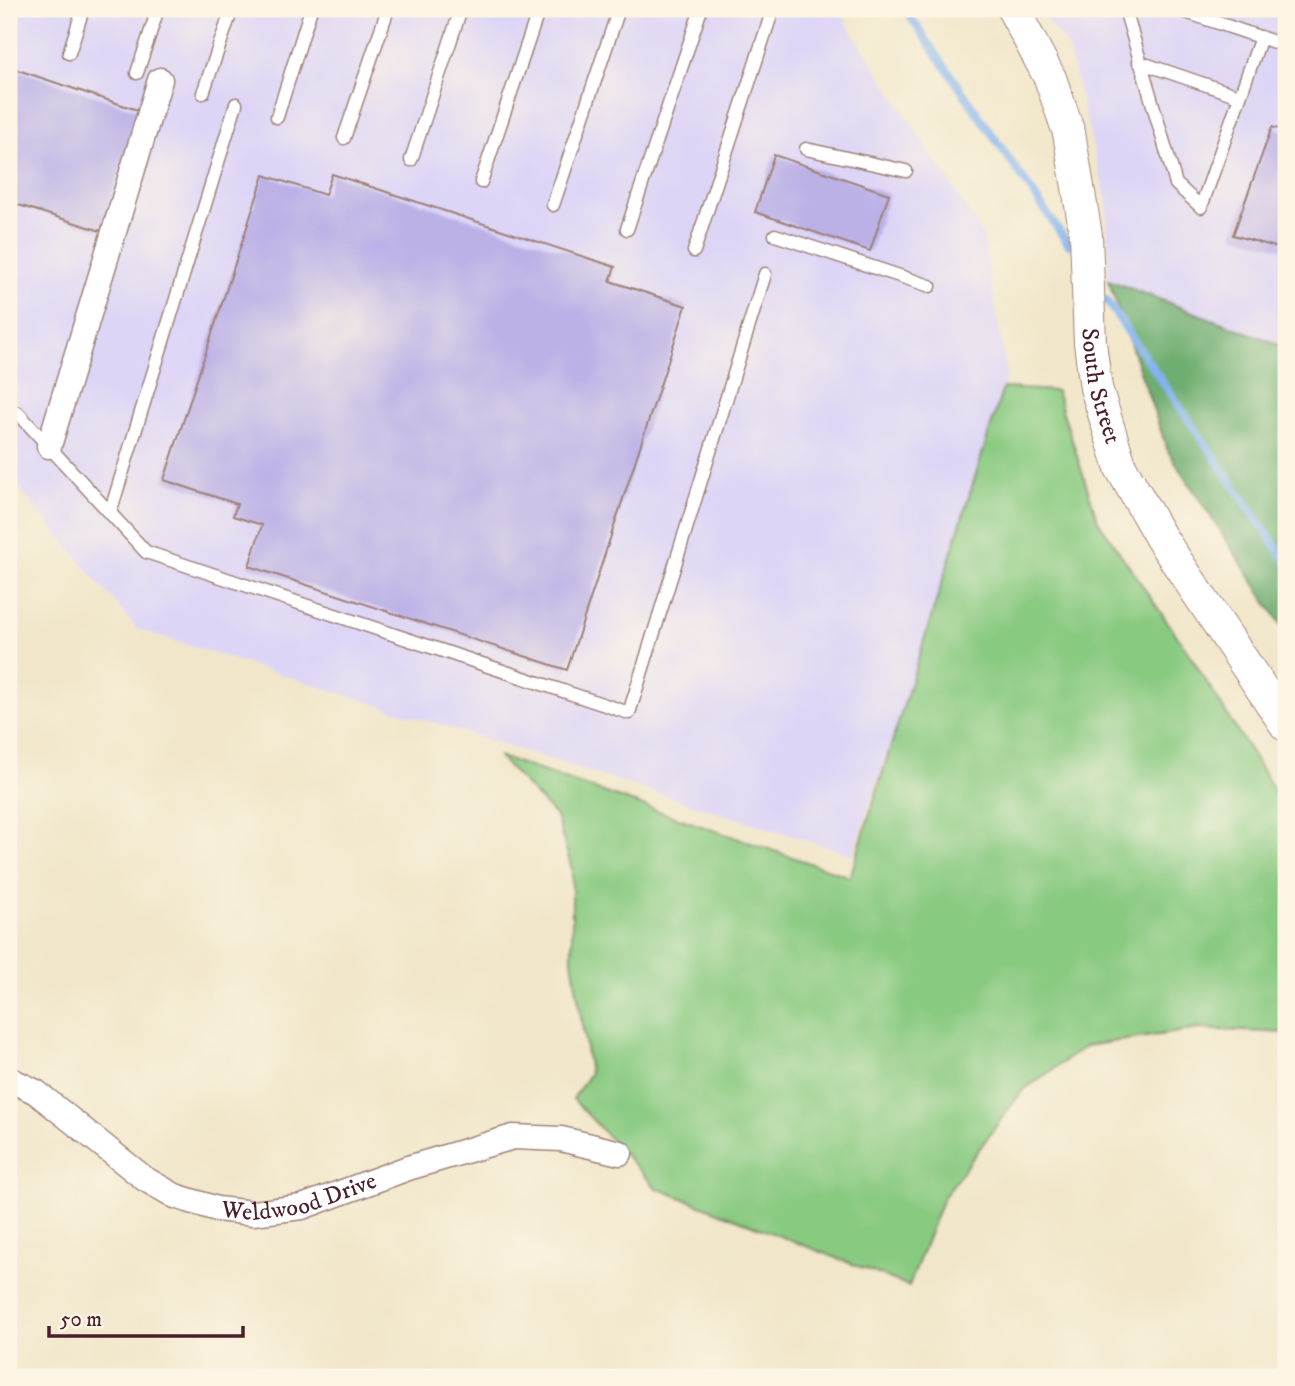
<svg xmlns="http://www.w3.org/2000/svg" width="1295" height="1386" viewBox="0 0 1295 1386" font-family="'IM FELL DW Pica',serif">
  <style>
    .built { fill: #ddd5f6 }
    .green { fill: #89ca81; stroke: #6a7456; stroke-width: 2 }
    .forest { fill: #6eae6f; stroke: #5c664d; stroke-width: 2 }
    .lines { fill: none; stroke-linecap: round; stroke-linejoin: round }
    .stream { stroke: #83b3ee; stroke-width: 8 }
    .building { fill: #bbb1e7 }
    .service-casing { stroke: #9e827a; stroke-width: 15 }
    .minor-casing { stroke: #9e827a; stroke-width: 27 }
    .tertiary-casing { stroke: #9e827a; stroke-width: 34 }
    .service { stroke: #fff; stroke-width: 12 }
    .minor { stroke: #fff; stroke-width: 24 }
    .tertiary { stroke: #fff; stroke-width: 32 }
    .labels { text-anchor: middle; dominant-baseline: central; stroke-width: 5; stroke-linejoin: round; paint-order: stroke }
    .street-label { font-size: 24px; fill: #4a1f2b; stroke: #fcf5e5 }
  </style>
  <rect width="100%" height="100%" fill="#fcf5e5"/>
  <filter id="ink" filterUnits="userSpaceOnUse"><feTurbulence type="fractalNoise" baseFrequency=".0143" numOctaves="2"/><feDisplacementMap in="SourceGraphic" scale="14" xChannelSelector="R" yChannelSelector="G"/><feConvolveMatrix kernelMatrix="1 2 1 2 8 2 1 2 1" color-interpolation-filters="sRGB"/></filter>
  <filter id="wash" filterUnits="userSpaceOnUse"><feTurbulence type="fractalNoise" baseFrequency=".00686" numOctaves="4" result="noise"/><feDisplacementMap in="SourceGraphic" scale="28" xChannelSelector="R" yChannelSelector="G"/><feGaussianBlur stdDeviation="1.57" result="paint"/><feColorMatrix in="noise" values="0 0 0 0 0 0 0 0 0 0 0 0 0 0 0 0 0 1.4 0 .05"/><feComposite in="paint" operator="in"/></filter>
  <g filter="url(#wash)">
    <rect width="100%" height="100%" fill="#f1e6c9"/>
    <path class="built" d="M9,9H838L982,233L1007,374L956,549L853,855L137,629L14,482L9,480Z
      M1038,9H1286V347L1108,280L1107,203L1068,48Z"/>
    <path class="green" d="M1003,388L1056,391L1098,521L1188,652L1286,809V1033L1198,1029L1086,1046L1022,1091L943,1198L909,1286L656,1188L573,1099L590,1073L572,960V869L556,816L498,756L850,877Z"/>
    <path class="forest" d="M1108,280L1286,347V632L1168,451Z"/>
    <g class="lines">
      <path class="stream" d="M905,9L1069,245
        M1106,300L1286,561"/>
    </g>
    <g id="blocks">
      <path class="building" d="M9,67L140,111L101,231L9,202Z
        M1272,127L1286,131V250L1233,235Z
        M774,155L889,194L870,251L755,212Z
        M332,174L615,267L610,281L686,306L567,670L249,566L262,525L233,516L237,504L164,480L264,175L325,195Z"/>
    </g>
  </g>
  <g filter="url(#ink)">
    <use href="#blocks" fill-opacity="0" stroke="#9e827a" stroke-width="2"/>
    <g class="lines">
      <defs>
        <path id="service" d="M1125,9L1176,184L1201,207L1261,37
          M1177,9L1286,46
          M69,53L83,9
          M1139,62L1239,96
          M137,73L158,9
          M203,93L232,9
          M277,117L311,9
          M344,138L388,9
          M806,149L906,171
          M411,160L461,9
          M481,182L539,9
          M553,205L619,9
          M627,229L701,9
          M775,235L930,286
          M694,251L773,9
          M9,410L18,413L146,552L629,713L765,274
          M110,513L236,104"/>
        <g id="minor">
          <path d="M49,446L160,80"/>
          <path id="s1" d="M9,1079L36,1092L145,1179L175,1196L217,1209L253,1213L302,1207L408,1168L513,1137L561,1139L620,1153"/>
        </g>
        <g id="tertiary">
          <path id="s2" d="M1013,9L1050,78L1069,133L1086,235L1090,343L1096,388L1121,468L1161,538L1286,725"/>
        </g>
      </defs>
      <use href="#service" class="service-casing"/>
      <use href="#minor" class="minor-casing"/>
      <use href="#tertiary" class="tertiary-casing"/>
      <use href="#service" class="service"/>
      <use href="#minor" class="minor"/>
      <use href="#tertiary" class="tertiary"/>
    </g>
  </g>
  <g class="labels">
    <g class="street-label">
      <text stroke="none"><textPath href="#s2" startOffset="392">South Street</textPath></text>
      <text stroke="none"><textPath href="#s1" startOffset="332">Weldwood Drive</textPath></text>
    </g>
  </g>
  <rect width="1295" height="1386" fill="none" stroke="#fcf5e5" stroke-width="35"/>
  <path d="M49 1326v10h194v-10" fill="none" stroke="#4a1f2b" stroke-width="3.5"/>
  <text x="60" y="1326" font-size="21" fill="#4a1f2b" stroke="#fcf5e5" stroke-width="5" paint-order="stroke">50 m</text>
</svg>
